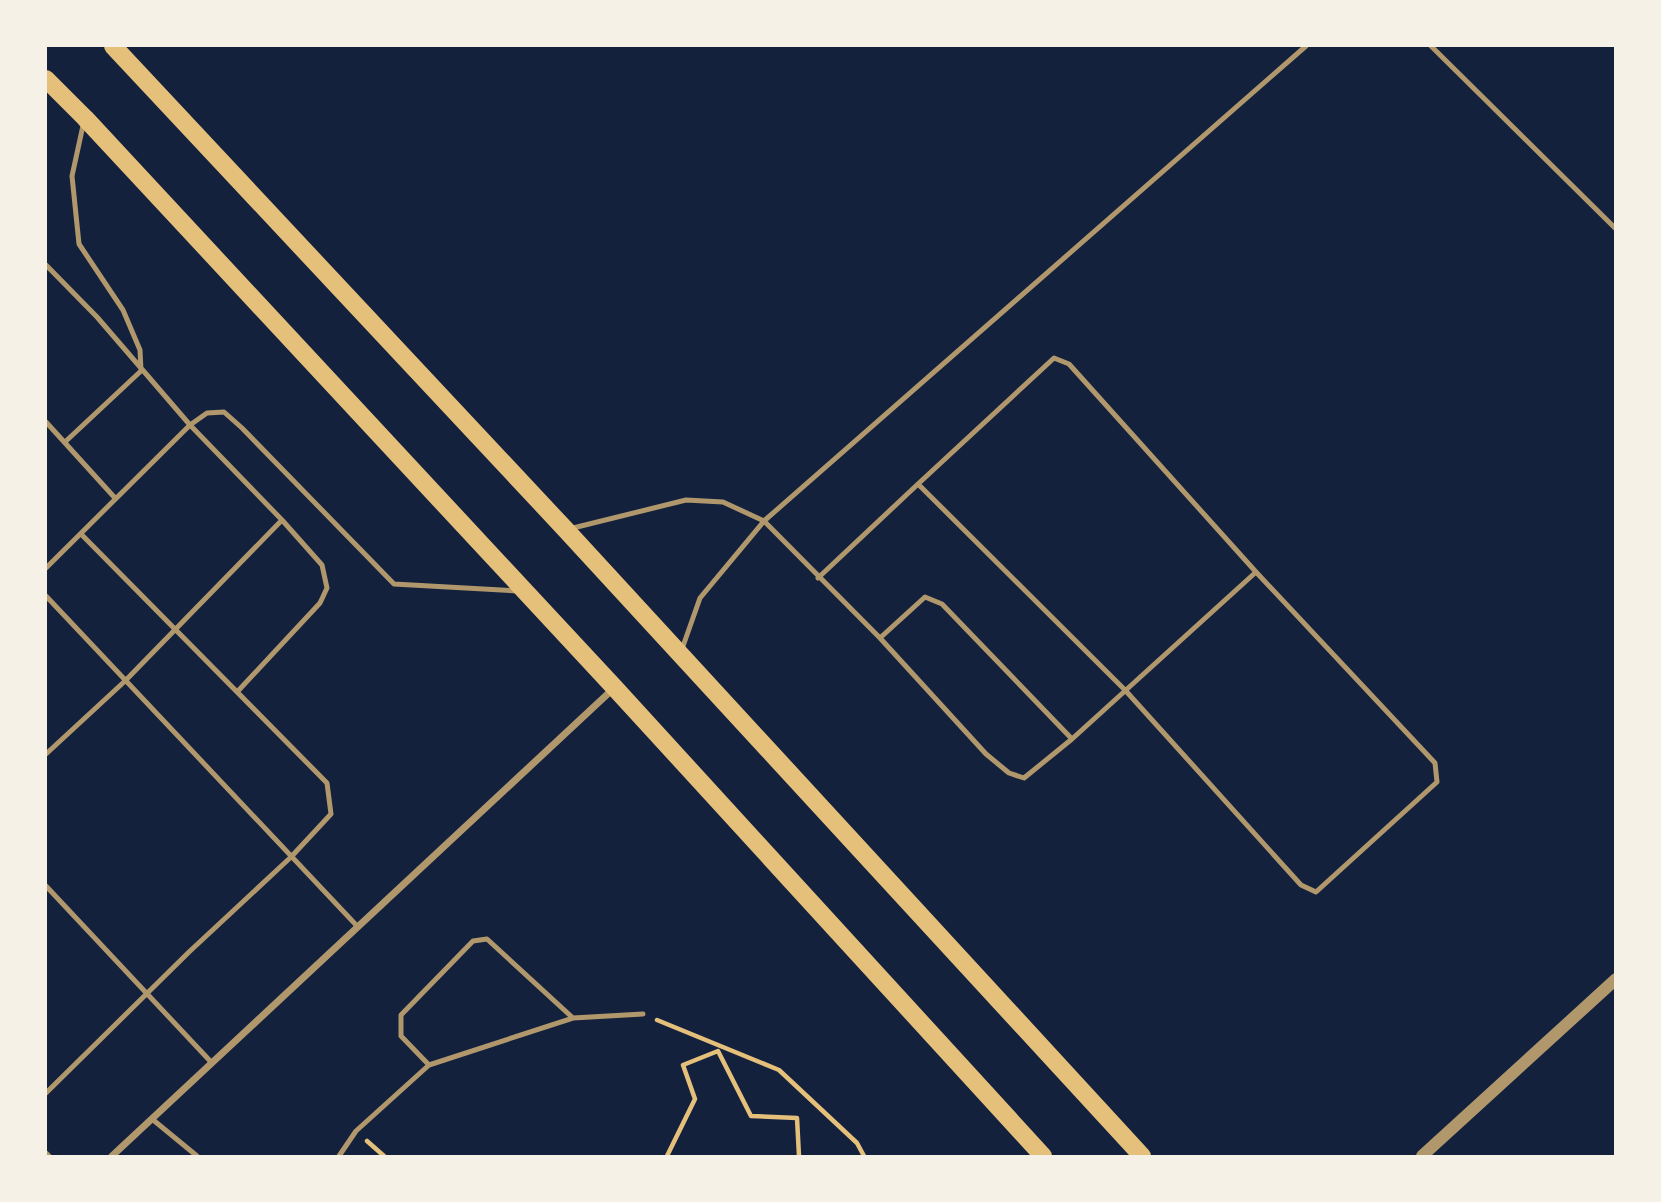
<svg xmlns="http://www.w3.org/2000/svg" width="1661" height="1202" viewBox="0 0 1661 1202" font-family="'Sofia Sans Condensed',sans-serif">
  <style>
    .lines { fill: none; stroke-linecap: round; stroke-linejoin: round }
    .path { stroke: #e5c07b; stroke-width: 4.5 }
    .service { stroke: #b1986c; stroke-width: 5 }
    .minor { stroke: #b1986c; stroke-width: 7 }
    .tertiary { stroke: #b1986c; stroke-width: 12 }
    .primary { stroke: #e5c07b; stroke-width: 18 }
  </style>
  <rect width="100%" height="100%" fill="#14213d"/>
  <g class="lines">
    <path class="path" d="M657,1020L779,1070L857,1143L864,1156
      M367,1141L384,1156
      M667,1156L695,1099L683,1065L718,1051L751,1116L797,1118L799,1156"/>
    <path class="service" d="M1431,46L1616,229
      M84,121L72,176L79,244L123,310L140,350L141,370
      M46,265L97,317L190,425L46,568
      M1054,358L1069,364L1256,572L1435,763L1437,782L1316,892L1301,885L1125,690L918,484Z
      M46,422L115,498
      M65,442L142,370
      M569,529L686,500L723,502L764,521L880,638L986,754L1009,773L1024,778L1072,739L1256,572
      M818,578L918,484
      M46,596L358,927
      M880,638L925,597L942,604L1072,739
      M682,649L700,598L764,521L1306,46
      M238,691L320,603L327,588L322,565L282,520L190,425L207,413L224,412L242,428L394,584L518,591
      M46,754L125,681L282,520
      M46,886L212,1063
      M429,1065L401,1036V1015L473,941L487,939L573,1018
      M46,1093L189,952L291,857L331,814L327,783L81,534
      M152,1119L197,1156
      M46,1153L49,1156
      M339,1156L356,1131L429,1065L573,1018L643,1014"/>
    <path class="minor" d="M112,1156L613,689"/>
    <path class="tertiary" d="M1422,1156L1616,979"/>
    <path class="primary" d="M113,46L566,530L1142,1156
      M46,79L85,118L614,687L1043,1156"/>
  </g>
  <rect width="1661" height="1202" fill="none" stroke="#f6f1e7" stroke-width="94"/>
</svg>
